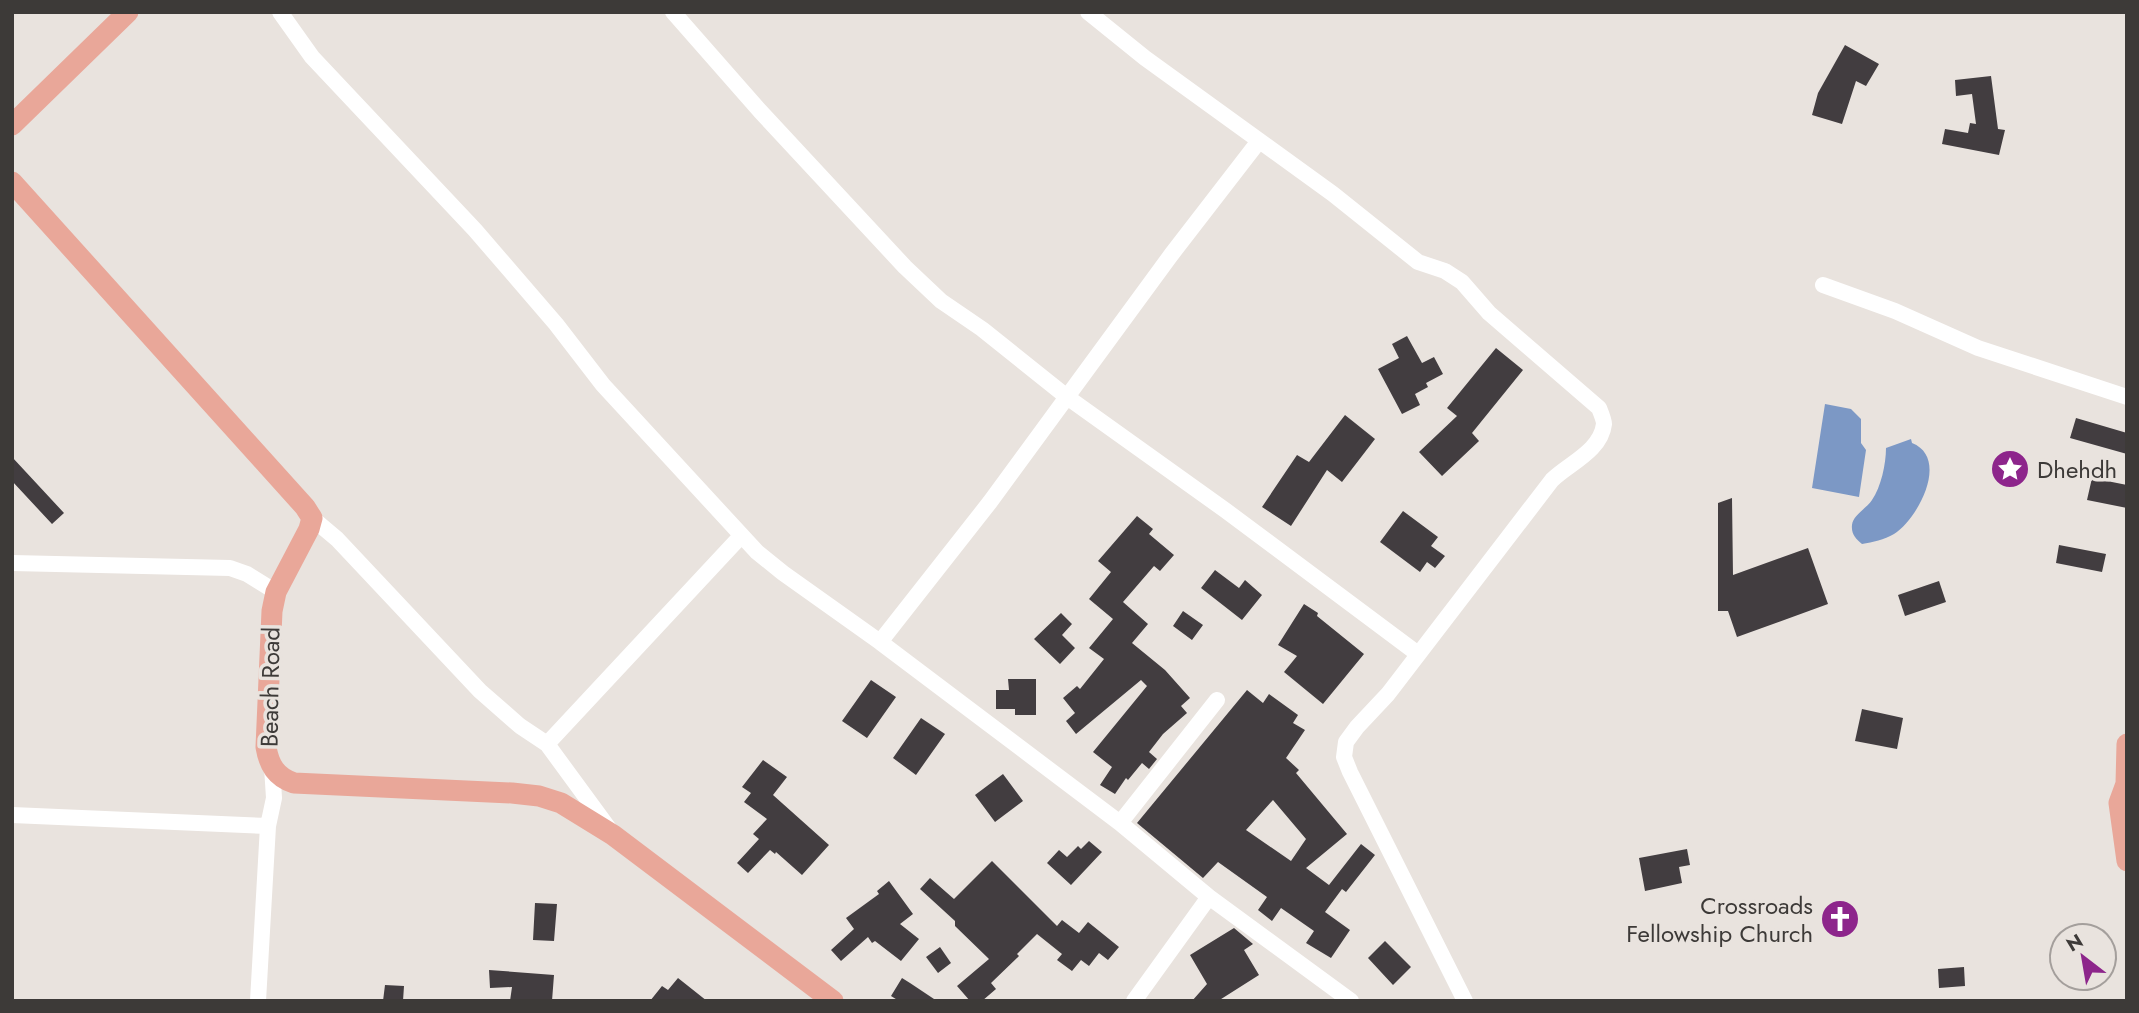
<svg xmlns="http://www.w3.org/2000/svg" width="2139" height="1013" viewBox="0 0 2139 1013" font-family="Jost,sans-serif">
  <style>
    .water { fill: #7c98c5 }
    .building { fill: #423d40; fill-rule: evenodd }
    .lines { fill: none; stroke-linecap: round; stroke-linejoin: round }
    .minor { stroke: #fff; stroke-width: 16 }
    .major { stroke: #e9a799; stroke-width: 21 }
    .labels { text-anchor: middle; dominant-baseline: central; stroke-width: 7; stroke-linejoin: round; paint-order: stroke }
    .poi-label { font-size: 24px; fill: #3d3a38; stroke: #e9e3de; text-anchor: start }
    .street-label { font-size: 24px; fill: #3d3a38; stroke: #e9e3de }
  </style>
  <rect width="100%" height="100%" fill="#e9e3de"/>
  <path class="water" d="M1825,404L1851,409L1861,419V443L1866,450L1859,497L1812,488Z
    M1911,439L1912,443C1950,458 1918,519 1894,534C1884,540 1873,542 1862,544C1856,539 1851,534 1852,525C1853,515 1866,509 1872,500C1881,487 1886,464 1886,448Z"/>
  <path class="building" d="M1845,45L1879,64L1866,86L1856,81L1842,124L1812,115L1818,93Z
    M1991,76L1998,129L2005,130L1999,155L1942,144L1945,129L1968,133L1970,123L1976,124L1972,94L1956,96L1955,80Z
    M1407,336L1422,363L1434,357L1443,374L1426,383L1428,387L1415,394L1420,405L1402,414L1378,369L1399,358L1392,344Z
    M1496,348L1523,370L1472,433L1479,441L1442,476L1419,452L1457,416L1447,408Z
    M1345,415L1375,439L1342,482L1327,470L1291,526L1262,507L1297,455L1309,462Z
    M2076,418L2127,433V454L2070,438Z
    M12,457L64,513L52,524L12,481Z
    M2092,478L2127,485V508L2087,500Z
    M1732,498L1733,575L1808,548L1828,604L1737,637L1728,611H1718V503Z
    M1403,511L1438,537L1431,546L1445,556L1435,568L1427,562L1420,572L1380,542Z
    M1137,516L1153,529L1149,534L1174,555L1160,571L1154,566L1123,602L1148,624L1132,643L1165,670L1190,698L1181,706L1187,713L1163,734L1149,752L1157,759L1149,769L1142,763L1128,780L1126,778L1115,794L1100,785L1112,767L1093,752L1147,686L1141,680L1076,734L1066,721L1075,713L1063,698L1077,686L1080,689L1104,659L1089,648L1113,619L1089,599L1111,572L1098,561Z
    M2059,545L2106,554L2102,572L2056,563Z
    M1215,570L1239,588L1245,580L1262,595L1242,620L1201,588Z
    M1939,581L1946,602L1905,616L1898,595Z
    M1304,604L1318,613L1317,616L1364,654L1323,704L1284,672L1297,656L1278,645Z
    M1183,611L1203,625L1192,640L1173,626Z
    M1061,613L1072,624L1062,635L1075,648L1060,664L1034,639Z
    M1008,679H1036V715H1015V709H996V690H1009Z
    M871,680L896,697L867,738L842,721Z
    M1247,690L1263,703L1269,694L1298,715L1293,723L1305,730L1286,758L1299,770L1296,773L1347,834L1306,868L1329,885L1361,844L1375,855L1346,892L1342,889L1325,912L1350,930L1331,958L1306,943L1314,931L1281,908L1272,921L1258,910L1267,897L1218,862L1203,878L1137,823ZM1273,800L1306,839L1291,861L1246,830Z
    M1862,709L1903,718L1897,749L1855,741Z
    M921,718L945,734L916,775L893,758Z
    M763,760L787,777L773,795L829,845L802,875L776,852L775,854L770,850L748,873L737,863L759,839L753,834L767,819L744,802L751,793L742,787Z
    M1003,774L1023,801L995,822L975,795Z
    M1089,841L1102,852L1071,885L1047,863L1059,850L1067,857L1078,846L1081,849Z
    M1687,849L1690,865L1679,867L1682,883L1645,891L1639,858Z
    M992,861L1057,926L1062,920L1079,933L1088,922L1119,947L1108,960L1099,953L1089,966L1081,960L1072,971L1057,960L1062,954L1037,934L1017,954L1019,956L991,983L996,989L982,1001H970L957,986L989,959L955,926V921L920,889L930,878L954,899Z
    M889,881L913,914L900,924L919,939L901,961L875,941L872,943L868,937L841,961L831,950L854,929L846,918L879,894L877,891Z
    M535,903L557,904L554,941L533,940Z
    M1234,928L1253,944L1244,950L1259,975L1218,1001H1192L1207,984L1190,955Z
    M1385,941L1411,967L1393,985L1368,958Z
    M940,947L951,963L938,973L926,957Z
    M1964,967L1965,986L1939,988L1938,969Z
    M489,970L554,975L552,1001H510L512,987L490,988Z
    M678,978L707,1001H650L662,986L668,990Z
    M902,978L910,983L937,1001H899L891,996Z
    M385,985L404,986L403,1001H383Z"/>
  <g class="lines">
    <path class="minor" d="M280,12L312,57L475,230L556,324L603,385L757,552L783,573L880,642L1120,823L1209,897L1351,1001
      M673,12L760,111L905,267L941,301L982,329L1067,397L1225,510L1418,654
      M1088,12L1145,58L1333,194L1418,262L1445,271L1462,282L1489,313L1599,408C1601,413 1604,420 1604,424C1601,451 1568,464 1552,480L1388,694L1357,727L1346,742L1344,757L1350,772L1465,1001
      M1823,285L1895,311L1978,348L2127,397
      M312,518L337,539L480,691L520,726L547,744L610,830
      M12,563L230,568L247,574L276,592
      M880,642L990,502L1171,255L1259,141
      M547,744L741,536
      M12,815L268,826
      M1120,823L1217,700
      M258,1001L268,826L274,798L272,767
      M1134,1001L1209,897"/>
    <path class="major" d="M12,125L128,12
      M12,182L305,507L312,518L309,529L276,592L272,611L266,747C269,765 276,777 294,783L512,793L539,796L561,803L613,835L833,1001
      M2127,744L2126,784L2119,803L2127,861"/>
  </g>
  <defs>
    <symbol id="sight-disc" viewBox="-11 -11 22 22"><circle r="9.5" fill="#8d258b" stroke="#e9e3de"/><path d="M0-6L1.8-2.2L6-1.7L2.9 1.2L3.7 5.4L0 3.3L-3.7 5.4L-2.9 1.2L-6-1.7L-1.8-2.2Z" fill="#fff"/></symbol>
    <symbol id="church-disc" viewBox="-11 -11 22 22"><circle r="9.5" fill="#8d258b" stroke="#e9e3de"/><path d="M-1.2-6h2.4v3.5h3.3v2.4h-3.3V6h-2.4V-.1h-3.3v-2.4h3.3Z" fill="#fff"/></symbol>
  </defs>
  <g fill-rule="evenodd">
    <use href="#sight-disc" x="1988" y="447" width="44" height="44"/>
    <use href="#church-disc" x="1818" y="897" width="44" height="44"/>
  </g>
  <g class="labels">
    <g class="poi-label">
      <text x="2037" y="469">Dhehdh</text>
      <text x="1813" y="905" text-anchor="end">Crossroads<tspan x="1813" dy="28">Fellowship Church</tspan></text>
    </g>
    <g class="street-label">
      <text transform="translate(270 687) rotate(-89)">Beach Road</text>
    </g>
  </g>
  <rect width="2139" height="1013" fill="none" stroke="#3d3a38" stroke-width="28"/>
  <g transform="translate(2083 957) rotate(329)"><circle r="33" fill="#e9e3de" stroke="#a49f9c" stroke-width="2"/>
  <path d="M0-5L12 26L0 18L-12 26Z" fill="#8d258b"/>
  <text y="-10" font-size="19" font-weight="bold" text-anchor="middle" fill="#3d3a38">N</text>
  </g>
</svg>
